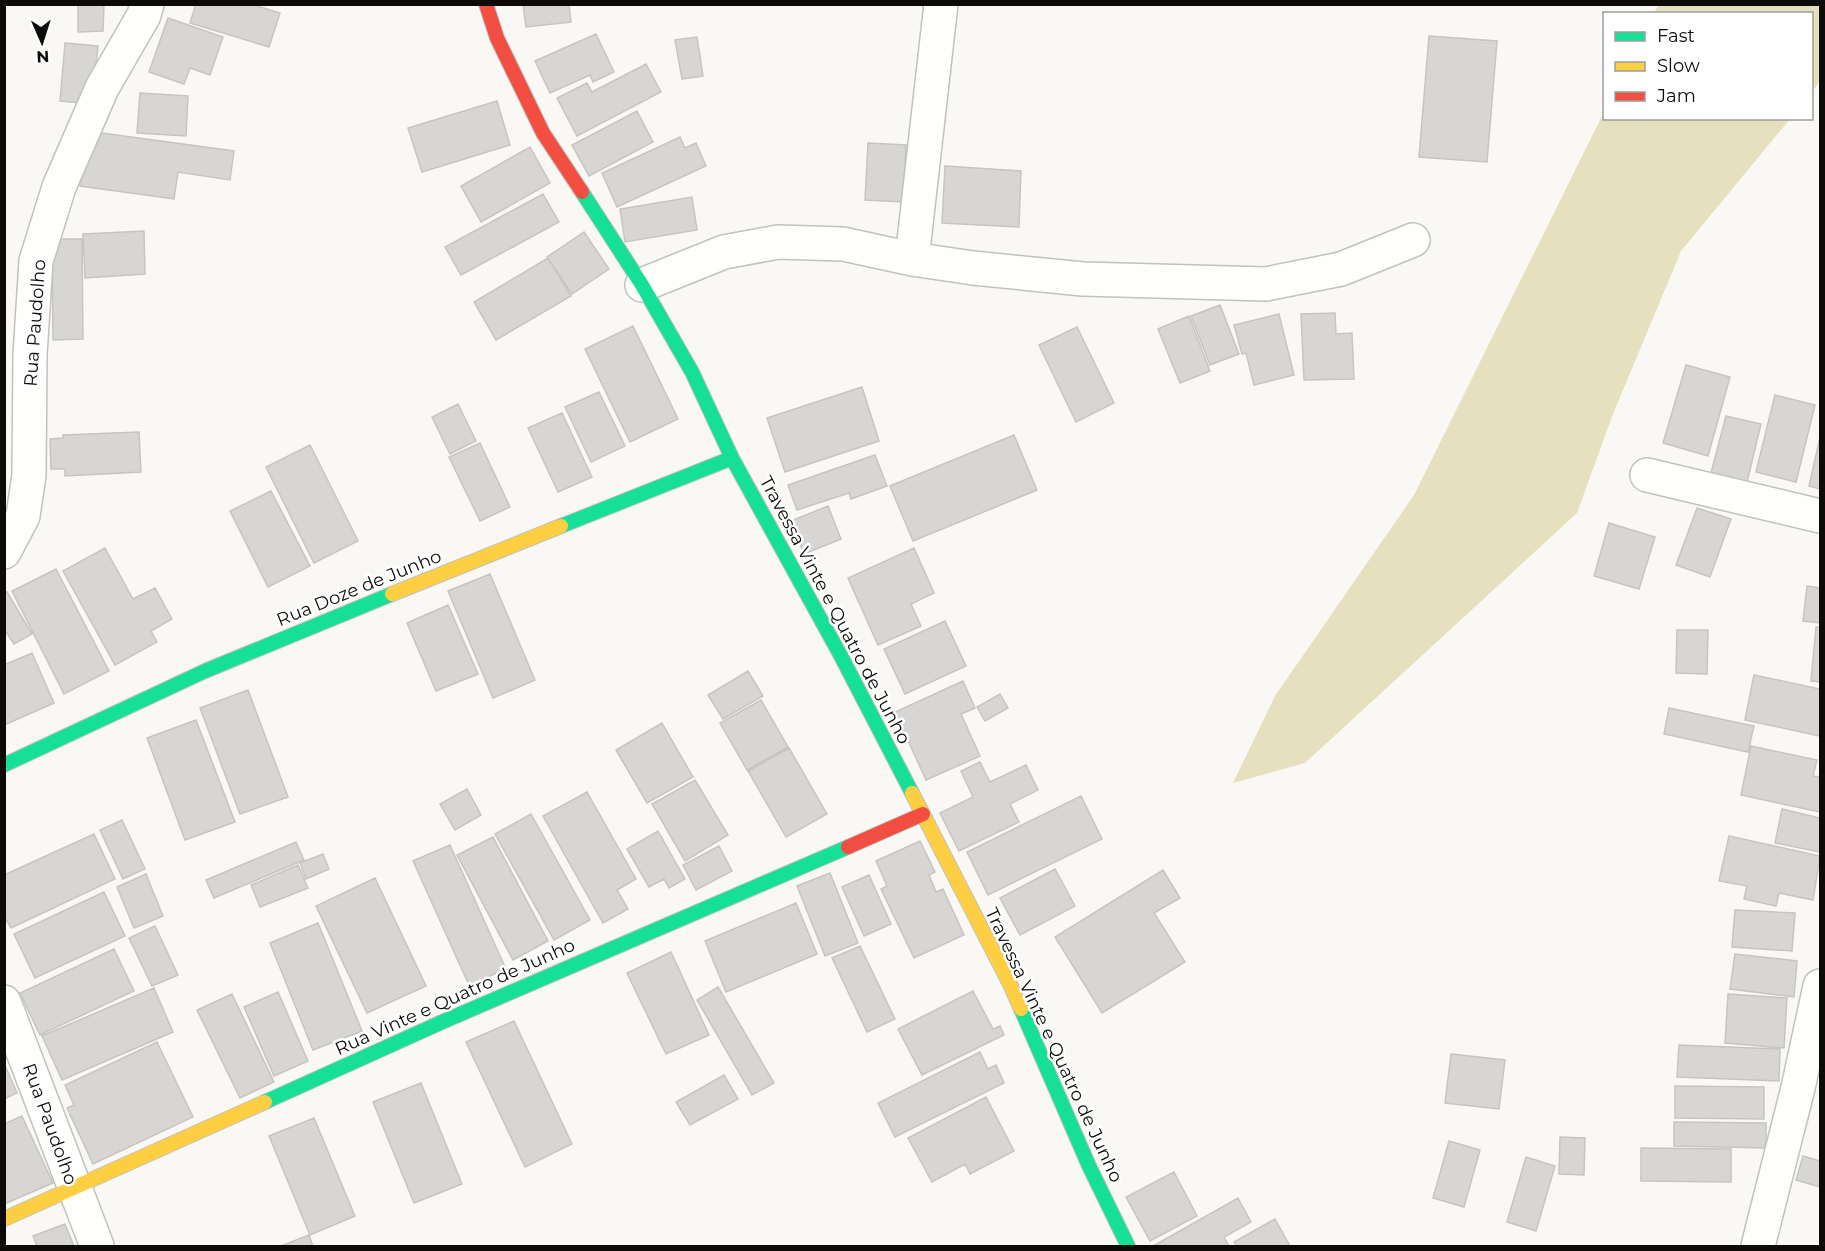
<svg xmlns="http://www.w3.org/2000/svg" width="1825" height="1251" viewBox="0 0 1825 1251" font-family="Montserrat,sans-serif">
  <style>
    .green { fill: #e7e0bf }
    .building { fill: #d8d6d5; stroke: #c6c5c3; stroke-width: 1.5 }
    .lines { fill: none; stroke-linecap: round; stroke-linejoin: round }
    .street-casing { stroke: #c1c1be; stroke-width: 36 }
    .fast-casing { stroke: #c1c1be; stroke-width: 16 }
    .slow-casing { stroke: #c1c1be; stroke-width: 16 }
    .jam-casing { stroke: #c1c1be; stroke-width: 16 }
    .street { stroke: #fefefd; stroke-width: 33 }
    .fast { stroke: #16e098; stroke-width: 14 }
    .slow { stroke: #ffcf43; stroke-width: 14 }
    .jam { stroke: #f24e42; stroke-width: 14 }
    .labels { text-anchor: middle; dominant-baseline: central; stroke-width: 5; stroke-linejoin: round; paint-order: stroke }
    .street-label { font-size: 18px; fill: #0c0b09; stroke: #fff }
  </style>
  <rect width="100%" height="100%" fill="#f9f8f4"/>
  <path class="green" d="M1658,5H1820V81L1812,92V14L1654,13Z
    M1604,112V118L1790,119L1681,251L1613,414L1577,513L1305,763L1233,783L1275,696L1414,495Z"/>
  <path class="building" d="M78,4H104L103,31L78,32Z
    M196,4H251L280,13L269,47L190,23Z
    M523,4H569L571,22L526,27Z
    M168,18L223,37L210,75L190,68L184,84L149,72Z
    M596,34L614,72L593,82L590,75L550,93L535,61Z
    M1429,36L1497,41L1487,162L1419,157Z
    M697,37L703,76L682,79L675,40Z
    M65,43L98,46L92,104L60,101Z
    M646,64L661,92L577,136L557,98L587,83L592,92Z
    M140,93L188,96L186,136L137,133Z
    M497,101L510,145L422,172L408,128Z
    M637,111L653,142L589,176L572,145Z
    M87,131L234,151L230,180L178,172L174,199L80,186Z
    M680,137L685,148L696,143L706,166L617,207L602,173Z
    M868,143L906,145L903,202L865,200Z
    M530,147L550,183L481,222L461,186Z
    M945,166L1021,171L1019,227L942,223Z
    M543,194L559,222L461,275L445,247Z
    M692,197L697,230L625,242L620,209Z
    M144,231L145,274L85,278L83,234Z
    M584,232L609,269L572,294L547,257Z
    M52,239H82L83,339L53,340Z
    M548,258L571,296L496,340L474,302Z
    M1220,305L1239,354L1210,365L1191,316Z
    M1335,313L1336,334L1352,333L1354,379L1304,380L1301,314Z
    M1279,314L1294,375L1254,385L1246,353L1242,354L1234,325Z
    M1189,316L1210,371L1180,383L1158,329Z
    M633,326L678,419L630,442L585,349Z
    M1077,327L1114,403L1076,422L1039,345Z
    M1686,365L1730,377L1708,456L1663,443Z
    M862,387L879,441L785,472L767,418Z
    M599,392L625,446L591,462L565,407Z
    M1775,395L1815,405L1796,482L1756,472Z
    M458,404L476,441L450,454L432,417Z
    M562,413L592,477L558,492L528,428Z
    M1726,416L1761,424L1747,482L1711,473Z
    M139,432L141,472L65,476V469H51L50,439L63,438V435Z
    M1014,435L1037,490L913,541L890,486Z
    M1820,437V489L1809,486Z
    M480,443L510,507L480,521L449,457Z
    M310,445L358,541L314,563L266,467Z
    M875,455L887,486L851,499L849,493L797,510L788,485Z
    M271,491L310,566L268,587L230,511Z
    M828,506L841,539L804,554L791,521Z
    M1697,508L1731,519L1710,577L1676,565Z
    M1609,523L1655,537L1639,589L1594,576Z
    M105,548L133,599L155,588L172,619L151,631L157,642L115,665L63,571Z
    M914,548L934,593L911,604L921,626L878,645L848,578Z
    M56,569L109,671L64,694L12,591Z
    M490,574L535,680L493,698L448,591Z
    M1807,586L1820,588V623L1803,621Z
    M7,592L32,634L14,644L4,629V593Z
    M448,605L478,674L436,691L407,623Z
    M945,621L966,666L905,694L884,649Z
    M1816,627H1820V682L1811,681Z
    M1677,630H1708L1707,674L1676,673Z
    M32,653L54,703L4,725V665Z
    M748,671L763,696L723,719L708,695Z
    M1754,675L1820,689V736L1745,720Z
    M963,681L975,708L961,714L980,756L926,780L895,712Z
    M248,690L288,797L240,814L200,708Z
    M1000,694L1008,708L985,721L977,707Z
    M761,700L788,747L747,770L720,723Z
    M1669,708L1754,726L1748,752L1664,734Z
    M196,720L235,822L185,840L147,738Z
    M662,723L693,777L647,803L616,750Z
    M1751,746L1817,760L1813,776L1820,777V812L1741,795Z
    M789,748L827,814L786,837L748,771Z
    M980,762L990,782L1026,765L1038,790L1010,804L1019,822L959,851L940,813L973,797L961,771Z
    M695,780L728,835L685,861L652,804Z
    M467,789L481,815L455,830L440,804Z
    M587,792L636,879L617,890L628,909L603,923L543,816Z
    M1081,796L1102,839L988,895L967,852Z
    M1782,809L1820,818V852L1775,843Z
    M531,814L590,920L554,940L495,834Z
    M122,820L145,869L123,879L100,830Z
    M658,831L685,879L669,888L664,879L649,887L627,849Z
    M94,834L115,879L11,928L4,916V875Z
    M1729,836L1820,856L1813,900L1779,893L1776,906L1744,899L1747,886L1719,881Z
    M493,837L548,941L513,960L457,855Z
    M920,841L935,872L929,875L936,892L943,889L964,935L914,958L881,889L887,886L876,861Z
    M296,842L304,860L214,898L206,880Z
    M450,845L506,969L469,985L413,861Z
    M719,846L732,871L696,890L683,865Z
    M323,854L329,869L306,879L300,863Z
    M298,865L308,888L260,907L251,885Z
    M1055,869L1075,906L1020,935L1000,898Z
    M1163,870L1180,898L1154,913L1185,962L1102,1013L1055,937Z
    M830,873L858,943L825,956L797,886Z
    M146,874L163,916L134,928L117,887Z
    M869,875L891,924L864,936L842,887Z
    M375,878L426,986L367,1013L316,906Z
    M104,892L125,936L35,978L14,934Z
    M796,903L817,954L726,992L705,941Z
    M1735,910L1795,913L1792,951L1732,947Z
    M318,923L362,1031L313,1050L270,943Z
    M155,926L178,975L152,986L129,938Z
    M860,946L895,1019L867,1032L832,958Z
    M114,949L134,991L40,1035L20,993Z
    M671,952L709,1035L666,1054L627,973Z
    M1735,954L1797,961L1794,997L1730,989Z
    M718,987L774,1083L752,1095L697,1000Z
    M154,988L173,1032L62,1080L42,1036Z
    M973,991L993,1029L1000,1026L1004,1035L922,1075L898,1029Z
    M278,992L308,1061L274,1076L244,1007Z
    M232,994L274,1082L240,1098L197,1010Z
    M1728,994L1787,998L1784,1048L1725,1043Z
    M514,1021L572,1144L525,1167L466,1042Z
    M157,1042L193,1117L93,1164L67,1108L74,1105L65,1085Z
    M1679,1045L1780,1049L1779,1081L1677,1077Z
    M980,1052L988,1069L996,1065L1004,1083L895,1137L878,1103Z
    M1451,1054L1505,1060L1499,1109L1445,1103Z
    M4,1063L17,1093L4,1099Z
    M724,1075L738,1099L690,1125L676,1102Z
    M421,1083L462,1184L414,1203L373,1102Z
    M1675,1086L1764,1087V1119L1675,1118Z
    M986,1097L1014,1151L970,1174L965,1164L932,1182L908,1138Z
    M22,1116L53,1183L4,1204V1124Z
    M314,1118L355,1216L310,1235L269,1136Z
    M1674,1122L1766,1123V1148L1674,1146Z
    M1560,1137L1585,1138L1584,1175L1559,1174Z
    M1449,1141L1480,1150L1464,1207L1433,1198Z
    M1641,1148L1731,1149V1182L1641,1181Z
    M1803,1156L1820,1161V1187L1796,1180Z
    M1526,1157L1555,1166L1536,1231L1507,1222Z
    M1174,1172L1197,1216L1150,1241L1126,1197Z
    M1238,1198L1251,1222L1224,1237L1229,1246H1153Z
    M1275,1219L1290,1246H1237L1234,1242Z
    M65,1224L74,1246H37L33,1236Z
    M309,1235L313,1246H281Z"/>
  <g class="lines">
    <defs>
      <path id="street" d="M912,259L941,4
        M642,285L724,252L778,242L843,244L912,259L973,268L1083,279L1266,284L1341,269L1413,240
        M1647,475L1820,516
        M4,552L23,516L29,475L30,355L36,261L59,187L102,88L144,15L147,4
        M4,1002L97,1246
        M1758,1246L1798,1088L1820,986"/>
      <path id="fast" d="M582,192L642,285L692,372L732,458L842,658L912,793
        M561,526L732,458
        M4,765L205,671L392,594
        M1021,1009L1089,1166L1128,1246
        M265,1102L442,1022L848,847"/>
      <path id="slow" d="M392,594L561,526
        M912,793L1010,984L1021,1009
        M4,1219L265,1102"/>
      <path id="jam" d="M486,4L497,38L543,133L582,192
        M848,847L923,814"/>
    </defs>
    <use href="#street" class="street-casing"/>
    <use href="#fast" class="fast-casing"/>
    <use href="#slow" class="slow-casing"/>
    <use href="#jam" class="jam-casing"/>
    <use href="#street" class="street"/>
    <use href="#fast" class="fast"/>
    <use href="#slow" class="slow"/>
    <use href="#jam" class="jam"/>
  </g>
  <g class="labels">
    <g class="street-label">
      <text transform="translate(35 323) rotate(-86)">Rua Paudolho</text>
      <text transform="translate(359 588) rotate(-22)">Rua Doze de Junho</text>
      <text transform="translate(835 610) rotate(62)">Travessa Vinte e Quatro de Junho</text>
      <text transform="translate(455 997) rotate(-24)">Rua Vinte e Quatro de Junho</text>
      <text transform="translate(1054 1045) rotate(65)">Travessa Vinte e Quatro de Junho</text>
      <text transform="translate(50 1124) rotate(70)">Rua Paudolho</text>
    </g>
  </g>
  <rect width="1825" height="1251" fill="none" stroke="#0c0b09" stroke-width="12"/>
  <rect x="1603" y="12" width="210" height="108" fill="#ffffff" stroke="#9e9d9d" stroke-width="1.5"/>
  <rect x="1615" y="32" width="30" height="9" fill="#16e098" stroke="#9e9d9d" stroke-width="1.5"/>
  <text x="1657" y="42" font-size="18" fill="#0c0b09">Fast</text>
  <rect x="1615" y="62" width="30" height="9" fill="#ffcf43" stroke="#9e9d9d" stroke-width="1.5"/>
  <text x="1657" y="72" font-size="18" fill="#0c0b09">Slow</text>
  <rect x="1615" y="92" width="30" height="9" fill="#f24e42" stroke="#9e9d9d" stroke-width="1.5"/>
  <text x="1657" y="102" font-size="18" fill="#0c0b09">Jam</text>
  <g transform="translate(42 42) rotate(177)" stroke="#ffffff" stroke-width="4.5" paint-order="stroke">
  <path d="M0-4.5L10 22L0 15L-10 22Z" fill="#0c0b09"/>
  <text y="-9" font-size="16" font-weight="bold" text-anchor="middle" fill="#0c0b09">N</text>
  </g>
</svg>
